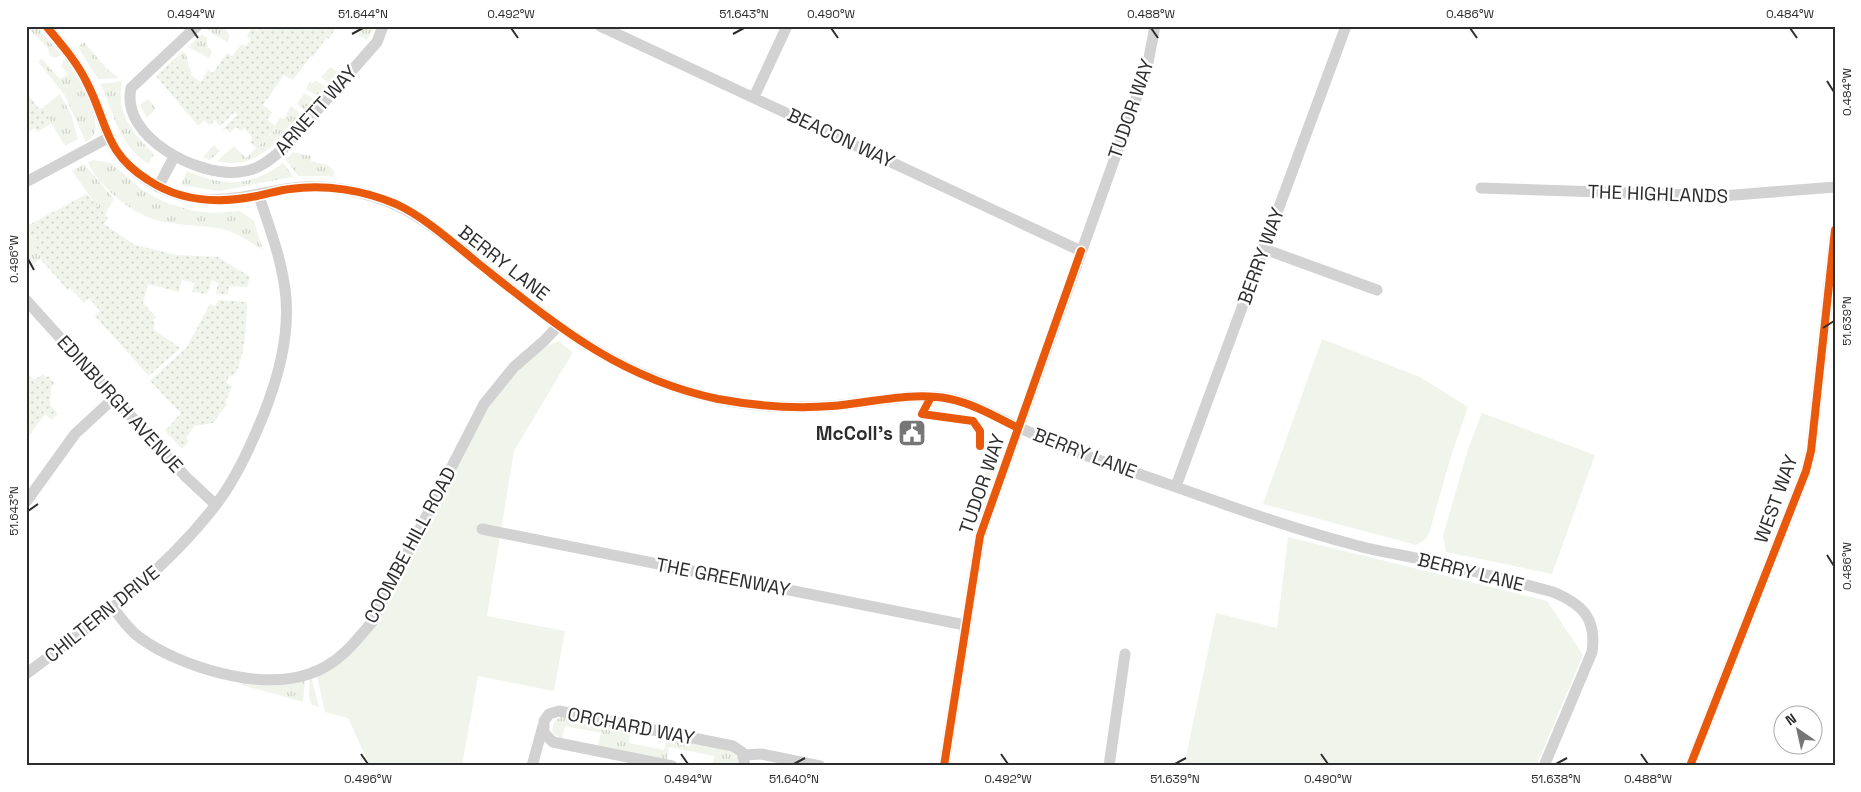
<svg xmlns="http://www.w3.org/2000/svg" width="1861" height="792" viewBox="0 0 1861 792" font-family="'Space Grotesk',sans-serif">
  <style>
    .grass { fill: url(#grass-tufts) }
    .park { fill: #f1f4eb }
    .garden { fill: url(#garden-dots) }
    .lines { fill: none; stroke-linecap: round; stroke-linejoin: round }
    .minor { stroke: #d2d2d2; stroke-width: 11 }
    .cycleway-casing { stroke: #fff; stroke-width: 11 }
    .cycleway { stroke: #e8590c; stroke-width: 8 }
    .ticks { fill: none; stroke: #2d2d2d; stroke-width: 2 }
    .labels { text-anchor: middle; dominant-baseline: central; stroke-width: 5; stroke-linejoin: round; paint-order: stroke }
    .street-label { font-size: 19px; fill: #2d2d2d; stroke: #fff }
    .poi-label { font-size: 19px; font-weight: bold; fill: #2d2d2d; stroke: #fff; text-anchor: end }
    .neatline { fill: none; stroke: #2d2d2d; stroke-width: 2 }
    .ticks-label { font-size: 12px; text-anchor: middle; fill: #2d2d2d }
  </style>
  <defs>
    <pattern id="grass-tufts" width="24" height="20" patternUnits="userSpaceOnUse" patternTransform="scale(1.25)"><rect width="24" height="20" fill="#f1f4eb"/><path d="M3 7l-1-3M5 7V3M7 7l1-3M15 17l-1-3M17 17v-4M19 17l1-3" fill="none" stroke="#cfd2ca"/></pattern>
    <pattern id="garden-dots" width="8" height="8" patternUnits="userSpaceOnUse" patternTransform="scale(1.25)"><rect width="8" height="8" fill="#f1f4eb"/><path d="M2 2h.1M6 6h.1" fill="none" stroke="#cfd2ca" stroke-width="1.8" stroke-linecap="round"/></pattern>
  </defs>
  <rect width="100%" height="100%" fill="#fff"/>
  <path class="grass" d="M26,26L38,28L61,55L55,58L50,56L48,48Z
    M210,26H224L230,37L227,42L207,30Z
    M362,28L373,29L367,40L358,35Z
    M202,34L207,38V45L212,52L209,58L188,47Z
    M84,42L108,70L119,78L98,79L78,47Z
    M183,51C190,58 186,66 192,72L190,75L171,62Z
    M65,58C76,75 102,115 94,135L86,142L64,94L38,62L42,59L60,79L68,74L61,66Z
    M330,67L338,72L329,83L321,77Z
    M315,80L326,87L317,96L306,89L310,82L313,83Z
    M122,81C116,112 131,132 154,154L148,164C114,139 117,117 100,84Z
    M304,93L314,99L305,110L297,104Z
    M60,94L71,114L78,139L65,146L42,108Z
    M148,99L156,109L147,118L140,105Z
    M291,106L301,114C276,141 259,171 217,161L234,146L246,158L277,128L275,126L280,117L284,119Z
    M214,145L220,151L210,160L203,157Z
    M293,152L311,156V161L328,165L334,171V176H298L286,160Z
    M93,160L111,163L141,189L164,202L194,211L212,213L240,211L254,221L263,250C251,243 236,232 222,229C202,225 181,226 160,221C133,215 102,189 89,165L88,162Z
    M283,163L293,176L292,177L219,191L181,185L187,171C223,187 251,187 283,163Z
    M84,164L114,199L104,216L72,171Z
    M26,225L41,258L26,271Z
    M989,448L996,453L988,480L985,479L989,458L980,455L981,452L986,454Z
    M310,679L312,680L319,707L312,705L309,697Z
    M305,680L303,702L242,685V682Z
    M563,716L631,730L629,743L664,750L667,736L737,753L739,766H712L714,756L669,747L667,760L598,746L601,733L565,726L562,739L553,733C551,725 555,719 563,716Z"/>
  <path class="park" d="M1322,339L1420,377L1468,407L1451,456L1429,534L1425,540L1416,545L1263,504Z
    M558,341L573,352L514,451L487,616L565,631L554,691L478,676L462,766H370L348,718L325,712L317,676C361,657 383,616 404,575C419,545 434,516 448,486C474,432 499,367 558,341Z
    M1482,413L1595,455L1552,574L1446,552L1443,536L1468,449Z
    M1288,537L1547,601L1583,655L1536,766H1184L1216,613L1277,628Z"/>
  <path class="garden" d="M260,26H337L329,39L327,37L313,57L311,56L293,80L284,75L263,105L272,112L267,120L277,127L256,148L250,141L253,138L244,128L241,131L236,127L230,133L226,129L222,130L237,115L235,112L220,126L215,120L210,125L204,120L198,126L156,76L171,62L201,82L208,70L213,73L227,53L232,56L242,44L246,46L251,39L247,36L252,27L257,31Z
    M26,92L39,109L42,108L52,123L37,132L35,128L26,133Z
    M87,194L108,218L104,224L135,245L177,255L218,257L250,277L247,287L229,286L228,295L216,294L218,283L212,280L207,294L192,292L195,283L182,280L179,292L148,284L143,303L156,317L153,320L155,325L153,329L180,348L149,376L95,316L100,311L89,298L84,303L70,288L68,290L42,261L27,226Z
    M219,300L247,302C246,326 246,353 235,375L229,376L226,383L232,386L225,403L227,404L213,423L194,426L186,438L189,441L182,449L165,431L181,413L150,381L187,347L210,304L215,306Z
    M26,371L34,380L43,374L46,378L48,376L55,384L51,387L50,405L58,414L52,420L45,414L26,440Z"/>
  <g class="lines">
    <path class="minor" d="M46,26C61,43 76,61 86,81C108,122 102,150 147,180C195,211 235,198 286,189C317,184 349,188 378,198C416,210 447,238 477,262C536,309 591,356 662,382C714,403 772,410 829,406C867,404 908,392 947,398C972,402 995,417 1018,427C1049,441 1080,454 1113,465C1193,492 1273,524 1355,545C1379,552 1405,555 1430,561C1471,570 1512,581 1553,592C1582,604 1597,618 1592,652L1544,766
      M197,26L131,88C120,137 198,177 239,172C257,171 270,160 283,149L377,42L383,26
      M600,26L1081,251
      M754,97L787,26
      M26,182L108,138
      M158,187L174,157
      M1481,188L1722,196L1835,187
      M1264,249L1377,290
      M26,300L186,477L216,505
      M1176,486L1346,26
      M26,502L75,434L114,398
      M482,529L965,625
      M114,609C121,618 129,630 139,637C179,667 260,691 309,674C337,665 354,644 372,622L484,404L514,367L544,341L558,326
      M26,674C94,623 162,574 215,506C236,479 250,447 263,416C278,378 289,339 286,298C283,263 270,229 259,196
      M744,755L761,754L820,766
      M532,766L543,726
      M672,766L553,742L544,733V721L549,714L559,711L733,746L742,752L745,766
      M944,766L980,536L1147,68L1155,26
      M1109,766L1125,654
      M1690,766L1806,471L1811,451L1835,230"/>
    <defs>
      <path id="cycleway" d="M46,26C61,44 76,61 86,81C108,122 103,152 148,180C181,202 218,204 257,196C268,194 279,190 290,189C325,184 363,190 396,204C426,218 453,243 479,264C556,325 618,378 718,399C756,406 794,409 832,406C869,403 913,391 950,399C974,404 996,417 1018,428
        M931,397L922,414L973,421L980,431V446
        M944,766L980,536L1081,251
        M1690,766L1806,471L1811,451L1835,230"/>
    </defs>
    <use href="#cycleway" class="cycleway-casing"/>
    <use href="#cycleway" class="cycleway"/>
  </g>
  <path class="ticks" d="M191,28L198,38M511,28L518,38M831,28L838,38M1151,28L1158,38M1470,28L1477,38M1790,28L1797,38M352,34L363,28M733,34L744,28M1827,81L1834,92M28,259L34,270M1823,328L1834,321M28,511L38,504M1827,555L1834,566M361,754L368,764M681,754L688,764M1001,754L1008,764M1321,754L1328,764M1641,754L1648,764M794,764L805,758M1175,764L1186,758M1556,764L1567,758"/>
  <defs>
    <symbol id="civic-square" viewBox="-11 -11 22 22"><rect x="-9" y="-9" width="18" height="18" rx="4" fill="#767676" stroke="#fff"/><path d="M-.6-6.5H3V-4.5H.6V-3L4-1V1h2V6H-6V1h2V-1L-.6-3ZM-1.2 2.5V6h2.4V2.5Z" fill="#fff"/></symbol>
  </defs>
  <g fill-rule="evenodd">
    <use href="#civic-square" x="896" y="417" width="32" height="32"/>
  </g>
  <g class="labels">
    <g class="street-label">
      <text transform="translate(1131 109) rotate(-71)">TUDOR WAY</text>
      <text transform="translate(316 110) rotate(-48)">ARNETT WAY</text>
      <text transform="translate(841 138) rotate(25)">BEACON WAY</text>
      <text transform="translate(1658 194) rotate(2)">THE HIGHLANDS</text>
      <text transform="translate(1261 256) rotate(-70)">BERRY WAY</text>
      <text transform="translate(504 263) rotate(38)">BERRY LANE</text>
      <text transform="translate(120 404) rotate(48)">EDINBURGH AVENUE</text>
      <text transform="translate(1085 453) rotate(21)">BERRY LANE</text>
      <text transform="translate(982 484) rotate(-71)">TUDOR WAY</text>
      <text transform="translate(1776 499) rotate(-70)">WEST WAY</text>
      <text transform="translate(410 545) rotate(-62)">COOMBE HILL ROAD</text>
      <text transform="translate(1471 572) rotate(14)">BERRY LANE</text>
      <text transform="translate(723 577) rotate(11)">THE GREENWAY</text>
      <text transform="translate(102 614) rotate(-39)">CHILTERN DRIVE</text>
      <text transform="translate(631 726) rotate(11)">ORCHARD WAY</text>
    </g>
    <g class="poi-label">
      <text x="893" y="433">McColl's</text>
    </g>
  </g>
  <rect width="1861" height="792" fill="none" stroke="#ffffff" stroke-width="55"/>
  <g transform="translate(1798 730) rotate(326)"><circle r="24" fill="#ffffff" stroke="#ababab"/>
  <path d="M0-4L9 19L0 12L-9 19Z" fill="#767676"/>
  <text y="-8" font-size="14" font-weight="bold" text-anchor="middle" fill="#2d2d2d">N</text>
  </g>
  <rect x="28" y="28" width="1806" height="736" class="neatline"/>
  <g class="ticks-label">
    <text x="191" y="18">0.494°W</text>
    <text x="363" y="18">51.644°N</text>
    <text x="511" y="18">0.492°W</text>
    <text x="744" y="18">51.643°N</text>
    <text x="831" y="18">0.490°W</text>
    <text x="1151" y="18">0.488°W</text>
    <text x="1470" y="18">0.486°W</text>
    <text x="1790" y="18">0.484°W</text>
    <text transform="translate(1847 92) rotate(-90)" y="4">0.484°W</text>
    <text transform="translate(14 259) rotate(-90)" y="4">0.496°W</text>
    <text transform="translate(1847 321) rotate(-90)" y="4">51.639°N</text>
    <text transform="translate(14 511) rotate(-90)" y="4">51.643°N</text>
    <text transform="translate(1847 566) rotate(-90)" y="4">0.486°W</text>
    <text x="368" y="783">0.496°W</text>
    <text x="688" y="783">0.494°W</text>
    <text x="794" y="783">51.640°N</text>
    <text x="1008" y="783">0.492°W</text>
    <text x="1175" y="783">51.639°N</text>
    <text x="1328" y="783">0.490°W</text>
    <text x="1556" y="783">51.638°N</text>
    <text x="1648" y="783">0.488°W</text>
  </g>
</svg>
